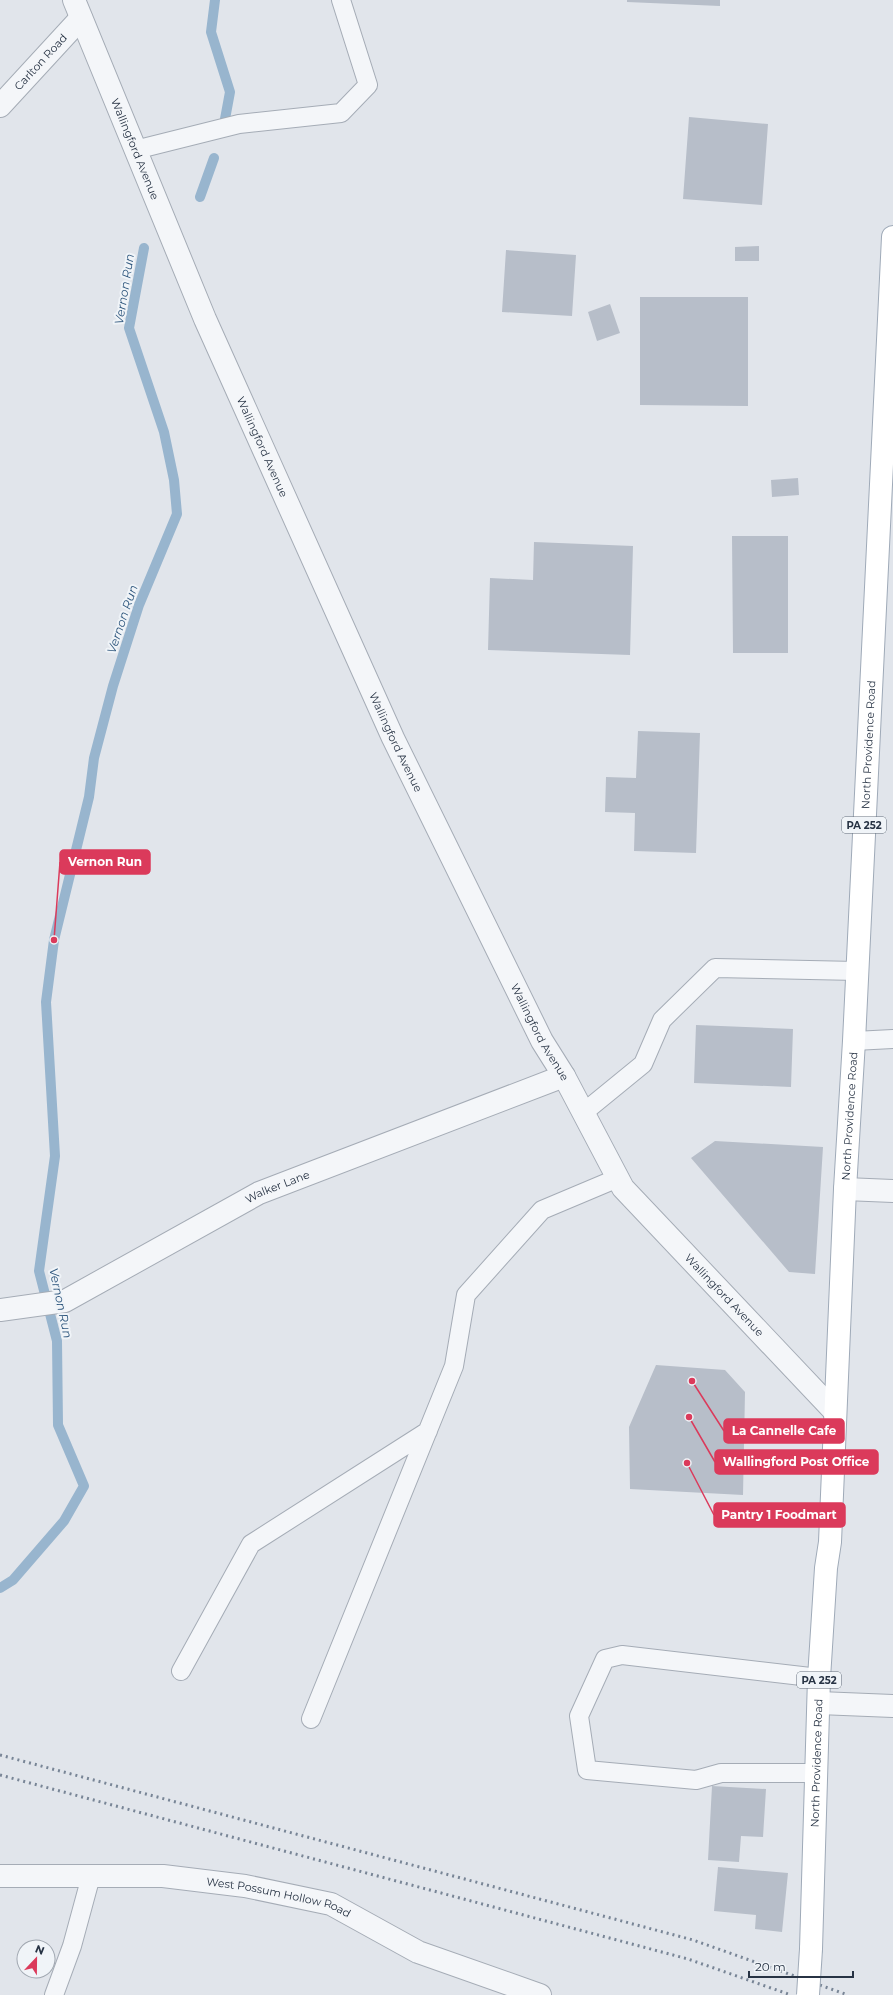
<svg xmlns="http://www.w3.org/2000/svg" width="893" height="1995" viewBox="0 0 893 1995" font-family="Montserrat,sans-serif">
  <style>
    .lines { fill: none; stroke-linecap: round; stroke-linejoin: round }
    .stream { stroke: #98b5ce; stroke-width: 10 }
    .building { fill: #b7bec9 }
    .service-casing { stroke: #a5acb6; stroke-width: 20 }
    .minor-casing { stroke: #a5acb6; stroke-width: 24 }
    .tertiary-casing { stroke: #a5acb6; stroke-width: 24 }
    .primary-casing { stroke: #9faab8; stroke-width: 24 }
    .service { stroke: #f4f6f9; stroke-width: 18 }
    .minor { stroke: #f4f6f9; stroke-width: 22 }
    .tertiary { stroke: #f4f6f9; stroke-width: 22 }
    .primary { stroke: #fff; stroke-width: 22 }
    .rail { stroke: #788596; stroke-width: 3; stroke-dasharray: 2 4; stroke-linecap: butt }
    .primary-bridge-casing { stroke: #9faab8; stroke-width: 24; stroke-linecap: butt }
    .primary-bridge { stroke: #fff; stroke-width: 22 }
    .labels { text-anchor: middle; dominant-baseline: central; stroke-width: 4; stroke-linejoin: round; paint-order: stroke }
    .shield { fill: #f0f4f8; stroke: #636d7a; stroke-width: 1 }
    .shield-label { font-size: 10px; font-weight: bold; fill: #273344 }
    .street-label { font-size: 11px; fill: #273344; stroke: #f0f4f8 }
    .water-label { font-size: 12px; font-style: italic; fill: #2d557c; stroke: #f0f4f8 }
    .leader { fill: none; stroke: #db3a5b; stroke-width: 1.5 }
    .callout-dot { fill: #db3a5b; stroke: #f0f4f8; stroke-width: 1.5 }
    .callout { fill: #db3a5b; stroke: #db3a5b; stroke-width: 1.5 }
    .callout-label { font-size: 12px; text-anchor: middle; font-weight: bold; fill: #fff }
  </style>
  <rect width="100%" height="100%" fill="#e1e5eb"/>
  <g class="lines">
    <path class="stream" d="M215,0L211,32L230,92L225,119
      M200,197L214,158
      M0,1588L13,1580L64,1521L84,1486L58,1425L57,1341L39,1271L55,1156L46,1002L54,940L89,797L94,758L113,686L139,605L177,514L174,480L164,432L129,328L144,248"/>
  </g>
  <path class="building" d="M627,0H720V6L627,2Z
    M689,117L768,124L762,205L683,199Z
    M759,246V261H735V247Z
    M506,250L576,255L572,316L502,312Z
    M640,297H748V406L640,405Z
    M610,304L620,333L597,341L588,312Z
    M798,478L799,495L772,497L771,480Z
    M732,536H788V653H733Z
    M534,542L633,546L630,655L488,650L490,578L533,580Z
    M638,731L700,733L696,853L634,851L635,813L605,812L606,777L636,778Z
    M696,1025L793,1029L791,1087L694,1083Z
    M715,1141L823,1147L815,1274L789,1272L691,1158Z
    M656,1365L725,1370L745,1392L743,1495L630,1489L629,1427Z
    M712,1786L766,1789L763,1837L741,1836L739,1862L708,1860Z
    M718,1867L788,1873L782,1932L755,1929L756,1915L714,1911Z"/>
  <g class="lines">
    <defs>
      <path id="service" d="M135,150L239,124L341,113L368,85L341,0
        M854,1041L893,1039
        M583,1113L643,1064L662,1020L715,968L857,971
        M181,1671L251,1544L428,1431
        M311,1719L454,1366L466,1295L542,1210L618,1178
        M815,1773H721L696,1780L587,1770L579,1716L605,1659L622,1655L819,1678
        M54,1995L72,1946L91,1876"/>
      <g id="minor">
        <path id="s1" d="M0,106L81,18"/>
        <path d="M845,1189L893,1191"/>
        <path id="s2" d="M0,1310L65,1301L259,1193L564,1076"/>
        <path d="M819,1703L893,1706"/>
        <path id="s3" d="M0,1876H163L245,1886L331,1904L418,1952L540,1995"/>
      </g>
      <g id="tertiary">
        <path id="s4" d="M74,0L205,319L393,738L542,1041L564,1076L623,1188L835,1412"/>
      </g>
      <g id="primary">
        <path id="s5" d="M811,1949L819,1678L826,1568L830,1542L845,1189L854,1041L893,237"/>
      </g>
    </defs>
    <use href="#service" class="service-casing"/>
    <use href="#minor" class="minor-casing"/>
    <use href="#tertiary" class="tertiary-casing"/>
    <use href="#primary" class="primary-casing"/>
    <use href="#service" class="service"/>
    <use href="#minor" class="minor"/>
    <use href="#tertiary" class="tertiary"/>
    <use href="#primary" class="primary"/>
    <path class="rail" d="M0,1755L693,1940L848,1995
      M0,1775L688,1959L791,1995"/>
    <defs>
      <path id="primary-bridge" d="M808,1995L811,1949"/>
    </defs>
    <use href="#primary-bridge" class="primary-bridge-casing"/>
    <use href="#primary-bridge" class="primary-bridge"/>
  </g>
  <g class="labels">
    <g class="shield">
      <rect x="842" y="817" width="44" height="16" rx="3"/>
      <rect x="797" y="1672" width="44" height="16" rx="3"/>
    </g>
    <g class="shield-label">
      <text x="864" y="825">PA 252</text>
      <text x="819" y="1680">PA 252</text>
    </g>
    <g class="street-label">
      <text stroke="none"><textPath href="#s1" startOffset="60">Carlton Road</textPath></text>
      <text stroke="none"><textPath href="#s4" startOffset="161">Wallingford Avenue</textPath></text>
      <text stroke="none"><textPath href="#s4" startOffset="485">Wallingford Avenue</textPath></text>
      <text stroke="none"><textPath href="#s4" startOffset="809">Wallingford Avenue</textPath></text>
      <text stroke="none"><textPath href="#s5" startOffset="1206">North Providence Road</textPath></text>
      <text stroke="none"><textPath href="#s4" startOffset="1133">Wallingford Avenue</textPath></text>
      <text stroke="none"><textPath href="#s5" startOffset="834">North Providence Road</textPath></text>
      <text stroke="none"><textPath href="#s2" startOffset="307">Walker Lane</textPath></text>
      <text stroke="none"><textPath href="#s4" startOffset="1457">Wallingford Avenue</textPath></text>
      <text stroke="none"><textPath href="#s5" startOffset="186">North Providence Road</textPath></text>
      <text stroke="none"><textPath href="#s3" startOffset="281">West Possum Hollow Road</textPath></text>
    </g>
    <g class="water-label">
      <text transform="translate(124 289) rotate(-81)">Vernon Run</text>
      <text transform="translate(122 619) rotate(-71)">Vernon Run</text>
      <text transform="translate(61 1303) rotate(78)">Vernon Run</text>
    </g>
  </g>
  <path class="leader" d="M54 940L60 862M692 1381L724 1431M689 1417L715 1462M687 1463L714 1515"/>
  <g class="callout-dot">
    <circle cx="54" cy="940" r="4"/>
    <circle cx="692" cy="1381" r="4"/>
    <circle cx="689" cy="1417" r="4"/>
    <circle cx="687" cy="1463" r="4"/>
  </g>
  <g class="callout">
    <rect x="60" y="850" width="90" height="24" rx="4"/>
    <rect x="724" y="1419" width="120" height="24" rx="4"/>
    <rect x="715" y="1450" width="163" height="24" rx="4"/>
    <rect x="714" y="1503" width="131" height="24" rx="4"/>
  </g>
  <g class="callout-label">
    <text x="105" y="866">Vernon Run</text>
    <text x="784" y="1435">La Cannelle Cafe</text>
    <text x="796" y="1466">Wallingford Post Office</text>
    <text x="779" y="1519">Pantry 1 Foodmart</text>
  </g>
  <g transform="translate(36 1959) rotate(22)"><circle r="19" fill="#f0f4f8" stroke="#a0a7b0"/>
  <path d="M0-3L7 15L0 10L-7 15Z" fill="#db3a5b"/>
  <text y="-6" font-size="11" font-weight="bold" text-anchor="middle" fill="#273344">N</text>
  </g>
  <path d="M749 1971v6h104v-6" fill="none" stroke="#273344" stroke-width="2"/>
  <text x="755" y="1971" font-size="12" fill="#273344" stroke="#f0f4f8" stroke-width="3" paint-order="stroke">20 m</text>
</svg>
